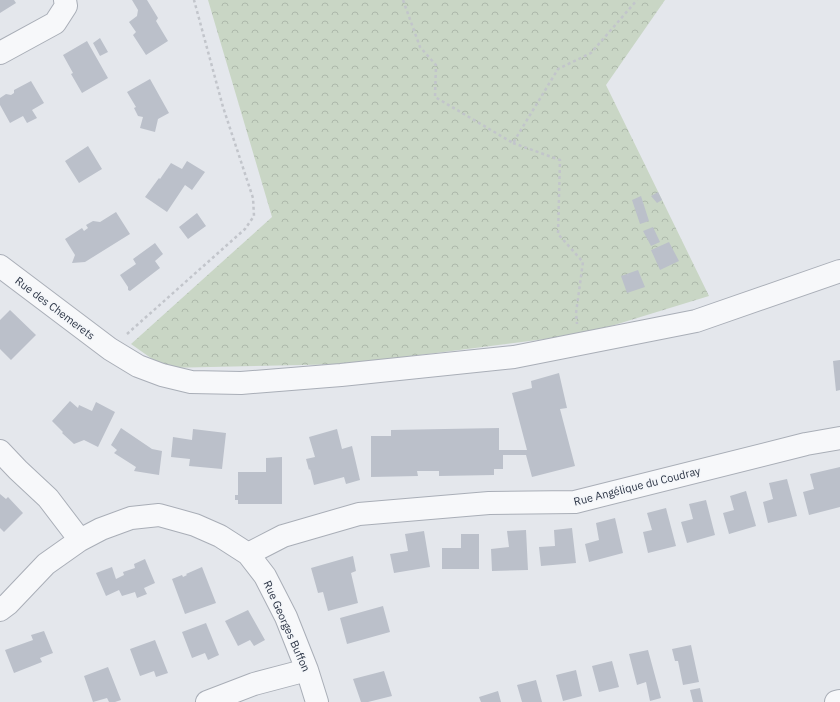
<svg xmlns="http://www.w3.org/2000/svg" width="840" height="702" viewBox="0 0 840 702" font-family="'IBM Plex Sans',sans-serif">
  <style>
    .forest { fill: url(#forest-crowns) }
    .building { fill: #bbc0ca }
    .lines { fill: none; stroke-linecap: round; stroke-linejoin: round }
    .minor-casing { stroke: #a9aeb7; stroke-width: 24 }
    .path { stroke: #c2c5cb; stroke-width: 2.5; stroke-dasharray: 3 3; stroke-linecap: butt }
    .minor { stroke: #f7f8fa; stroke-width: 22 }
    .labels { text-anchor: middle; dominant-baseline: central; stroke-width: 3; stroke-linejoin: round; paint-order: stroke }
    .street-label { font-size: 11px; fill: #2b3445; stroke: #f4f6f9 }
  </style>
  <defs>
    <pattern id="forest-crowns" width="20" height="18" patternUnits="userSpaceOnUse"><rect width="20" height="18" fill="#c9d6c5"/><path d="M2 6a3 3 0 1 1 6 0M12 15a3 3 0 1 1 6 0" fill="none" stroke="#adb8ab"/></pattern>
  </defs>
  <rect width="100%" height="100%" fill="#e4e7ec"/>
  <path class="forest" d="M208,0H665L606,85L709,296L585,334L350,364L165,368L131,344L272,217Z"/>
  <path class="building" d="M0,0H14L16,3L0,13Z
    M132,0H147L158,18L156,21L168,41L146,55L133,35L136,32L129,22L137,16L138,10Z
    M100,38L108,52L100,56L93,43Z
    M87,41L108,78L82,93L71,74L73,73L63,55Z
    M150,79L169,113L158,119L155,132L140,128L143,117L138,116L134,108L136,107L127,92Z
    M31,81L44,103L32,110L37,118L27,123L23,116L10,123L0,105V98L6,94L11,95L14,93V90Z
    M88,146L102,169L79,183L65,161Z
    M187,161L205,172L192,190L185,185L167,212L145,197L159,178L160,179L171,163L182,169Z
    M658,192L662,200L657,203L651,196Z
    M641,196L649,221L640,224L632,200Z
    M116,212L130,234L85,262L72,263L75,255L65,239L82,228L84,231L88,228L86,225L93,221L100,222Z
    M197,213L206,226L188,239L179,227Z
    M653,227L660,242L651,246L643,231Z
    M669,242L679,261L660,270L651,250Z
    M155,243L163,254L155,261L160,268L130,291L128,290V287L120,275L136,264L133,259Z
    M638,270L645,287L627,293L621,276Z
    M10,310L36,335L11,360L0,349V320Z
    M840,360V390L836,391L833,361Z
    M559,373L567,408L560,409L575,466L532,477L526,455H503V469H494V475L439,476V471H417L418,476L371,477V436H391V430L499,428V450H527L512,393L532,388L531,381Z
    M70,401L78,408L79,405L92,411L96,402L115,412L98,447L84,440L74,444L62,433L63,432L52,421Z
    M121,428L152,449L162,451L159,475L134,471L136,467L114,453L117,450L111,445Z
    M193,429L226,433L222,469L189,466L190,459L171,457L173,437L192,440Z
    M337,429L342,449L352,446L360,480L346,484L344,477L314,485L310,469L309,470L306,459L315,457L309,437Z
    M282,457V504H238V500H235V495H238V472H266V458Z
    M840,467V507L809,515L803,492L814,489L810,474Z
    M787,479L797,516L768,523L763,502L773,499L769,483Z
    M746,491L756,526L729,534L723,513L734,510L730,496Z
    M0,494L6,499L8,497L23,513L4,532L0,528Z
    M706,500L715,535L687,543L681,522L693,519L689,504Z
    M666,508L676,546L648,553L643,532L652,530L647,513Z
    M615,518L623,553L589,562L585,544L599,540L596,523Z
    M572,528L576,563L541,566L539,547L555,546L554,530Z
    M526,530L528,570L492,571L491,549L509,547L507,531Z
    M424,531L430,567L394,573L390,554L408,551L405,534Z
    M461,534H479V569H442V548H461Z
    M353,556L356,571L351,573L358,603L328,611L323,592L318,593L311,568Z
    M145,559L155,583L144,588L147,594L137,598L135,592L122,596L119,590L106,596L96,573L112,567L116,579L124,575L123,572L135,568L134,564Z
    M202,567L216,603L185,614L172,579L182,575L183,577L187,575L186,574Z
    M383,606L390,632L347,644L340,618Z
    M248,610L265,640L254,646L250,640L238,646L225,621Z
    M206,623L219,655L208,660L205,653L192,658L182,632Z
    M44,631L53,653L40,658L42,662L14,673L5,650L33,640L31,635Z
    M155,640L168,673L156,677L154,671L140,676L130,649Z
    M691,645L699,682L683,685L678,661H675L672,649Z
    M648,650L661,698L650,701L646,682L637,685L629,654Z
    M612,661L619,687L599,692L592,666Z
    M108,667L121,700L115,702H109L107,698L93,702L84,676Z
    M576,670L582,696L563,701L556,675Z
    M384,671L392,696L368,702H361L353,679Z
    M536,680L542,702H522L517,685Z
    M700,688L703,702H693L690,690Z
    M498,691L501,702H481L479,697Z"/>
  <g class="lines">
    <defs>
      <path id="minor" d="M0,53L55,23L66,6L65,0
        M0,266L110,349L138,366L162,375L191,382L241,383L341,375L514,357L696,321L840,271
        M0,451L18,470L48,498L80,540
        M248,554L283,536L359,514L489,503L575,502L806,444L840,438
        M0,610L8,604L46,564L80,540L101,529L131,518L159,515L195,525L220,536L248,554L265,576L286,617L307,670L317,702
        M207,702L254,684L307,670
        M836,702L840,701"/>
    </defs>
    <use href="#minor" class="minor-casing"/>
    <path class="path" d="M403,0L420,47L436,65L435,97L513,143L558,69L591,53L637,0
      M513,143L560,160L558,234L583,262L576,313L577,324
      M127,334L245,229L254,216L253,198L223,107L194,0"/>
    <use href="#minor" class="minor"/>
  </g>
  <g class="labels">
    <g class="street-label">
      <text transform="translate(55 308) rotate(37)">Rue des Chemerets</text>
      <text transform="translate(637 486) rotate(-14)">Rue Angélique du Coudray</text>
      <text transform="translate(287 626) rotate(66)">Rue Georges Buffon</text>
    </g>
  </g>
</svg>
